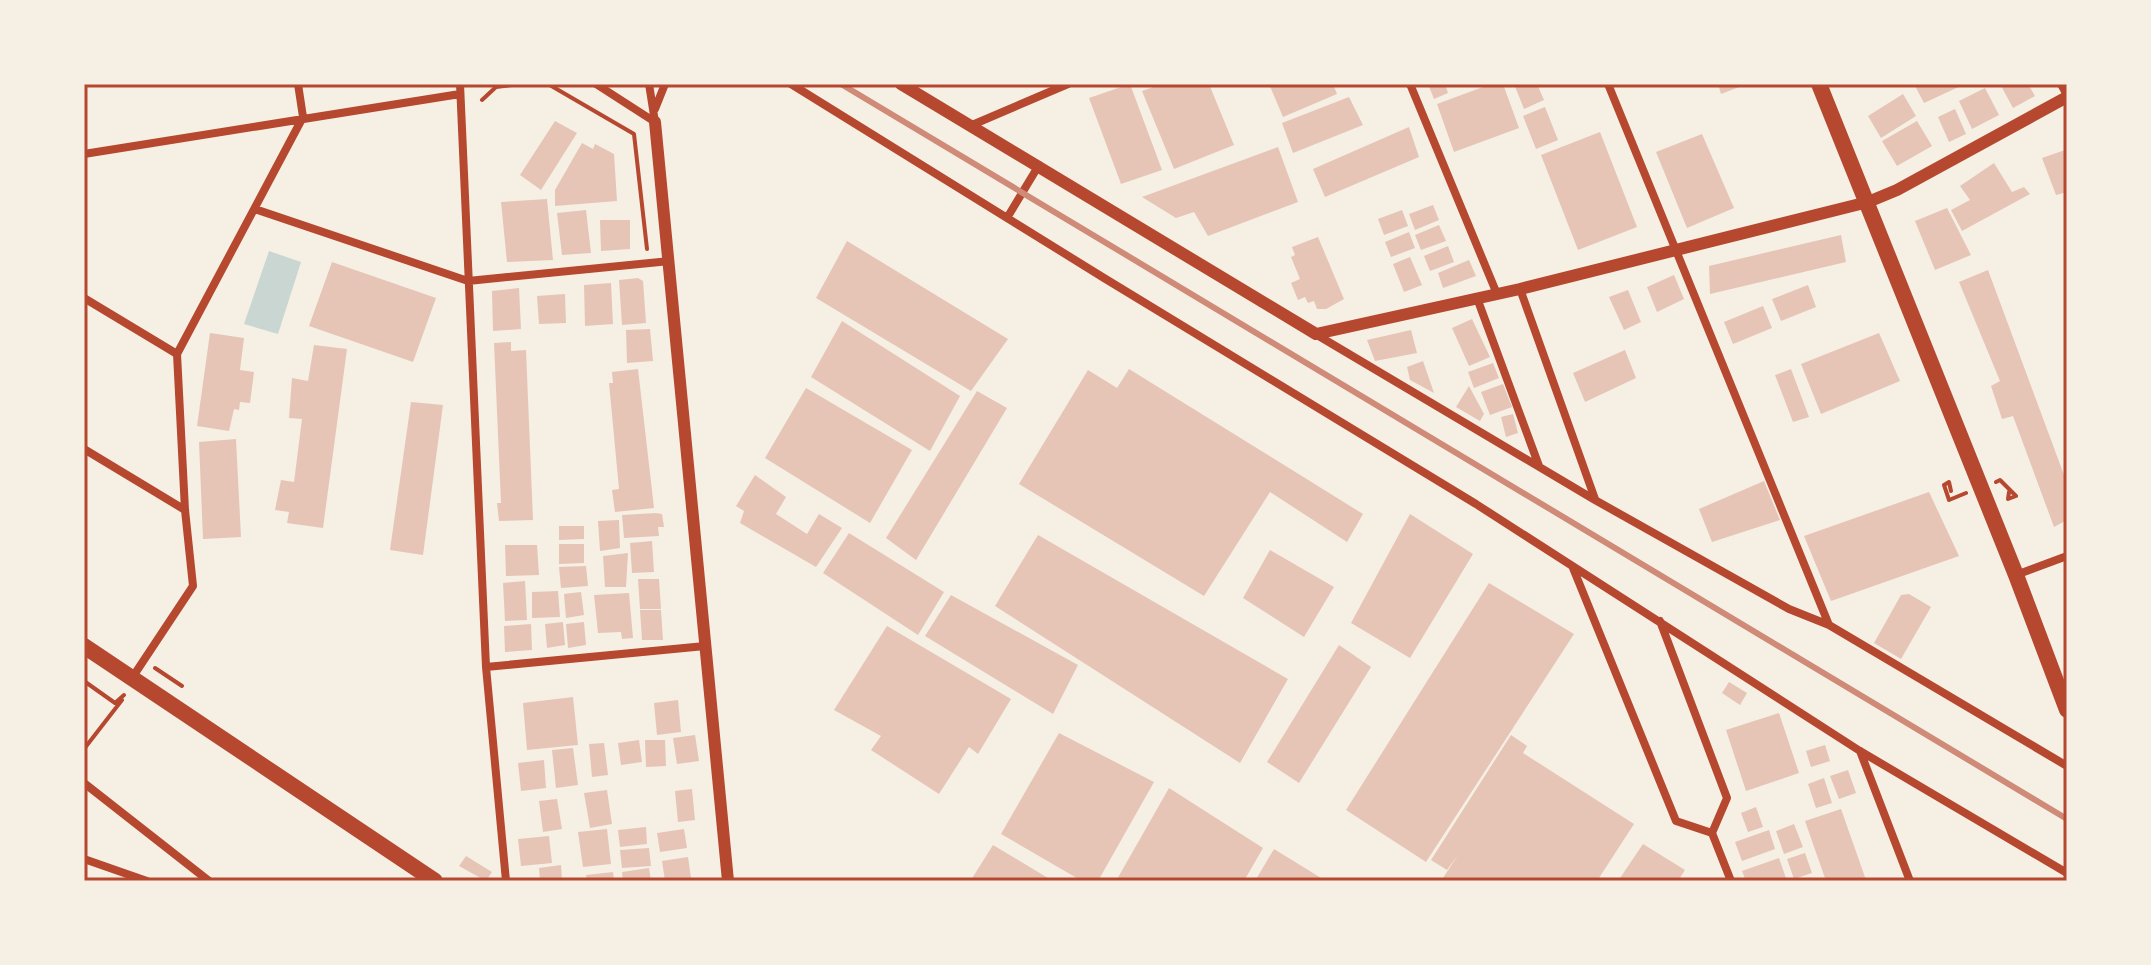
<svg xmlns="http://www.w3.org/2000/svg" width="2151" height="965" viewBox="0 0 2151 965" font-family="Figtree,sans-serif">
  <style>
    .water { fill: #c9d6d2 }
    .building { fill: #e6c5b7 }
    .lines { fill: none; stroke-linecap: round; stroke-linejoin: round }
    .path { stroke: #b5482f; stroke-width: 4 }
    .minor { stroke: #b5482f; stroke-width: 8 }
    .tertiary { stroke: #b5482f; stroke-width: 12 }
    .primary { stroke: #b5482f; stroke-width: 16 }
    .trunk { stroke: #b5482f; stroke-width: 16 }
    .rail { stroke: #cf8b77; stroke-width: 6 }
    .neatline { fill: none; stroke: #b5482f; stroke-width: 3 }
  </style>
  <rect width="100%" height="100%" fill="#f6efe4"/>
  <path class="water" d="M269,251L301,262L278,334L244,324Z"/>
  <path class="building" d="M1130,84L1162,170L1121,184L1089,98Z
    M1162,84H1209L1234,145L1174,169L1142,91Z
    M1269,84H1333L1337,94L1283,117Z
    M1428,84H1445L1448,93L1434,99Z
    M1491,84H1503L1519,128L1454,152L1437,104Z
    M1514,84H1537L1544,100L1524,109Z
    M1718,84H1747L1721,94Z
    M1914,84H1965L1924,103Z
    M2000,84H2028L2035,96L2013,108Z
    M1985,88L1999,115L1972,129L1959,101Z
    M1903,94L1916,116L1881,138L1868,116Z
    M1349,97L1363,125L1293,153L1282,123Z
    M1545,107L1558,140L1536,149L1523,116Z
    M1955,109L1966,134L1949,142L1938,117Z
    M555,121L577,133L541,190L520,175Z
    M1917,121L1932,146L1897,166L1882,141Z
    M1409,127L1419,157L1325,197L1313,169Z
    M1600,132L1637,227L1578,250L1541,155Z
    M1702,134L1734,208L1687,228L1656,152Z
    M582,143L593,149L595,144L614,154L617,201L555,206V190Z
    M1278,147L1298,202L1208,236L1194,212L1176,218L1142,197Z
    M2065,150L2067,192L2056,195L2042,158Z
    M1994,163L2012,192L2024,187L2030,194L1962,231L1951,210L1970,200L1960,186Z
    M547,199L553,260L507,262L501,202Z
    M1433,205L1439,220L1415,230L1409,214Z
    M1947,208L1971,255L1935,270L1915,221Z
    M586,210L591,253L562,255L557,213Z
    M1402,210L1408,226L1384,235L1378,219Z
    M600,220H630V249L601,251Z
    M1439,225L1446,241L1421,250L1415,235Z
    M1409,232L1415,248L1391,257L1385,242Z
    M1841,235L1846,262L1710,294L1709,266Z
    M1318,237L1344,299L1326,309H1317L1314,301L1308,303L1305,297L1298,300L1291,283L1300,279L1291,257L1295,255L1292,247Z
    M847,241L1008,339L971,391L816,298Z
    M1448,246L1454,262L1430,271L1424,256Z
    M1410,257L1422,285L1404,292L1393,264Z
    M1469,260L1476,276L1443,288L1438,273Z
    M332,262L436,298L413,362L309,326Z
    M1988,270L2067,483V520L2054,527L2013,416L2002,419L1991,386L2000,381L1959,282Z
    M1674,275L1684,299L1657,312L1647,287Z
    M638,278L643,281L646,323L622,325L619,280Z
    M611,283L613,324L585,326L584,285Z
    M1808,285L1816,307L1781,321L1772,299Z
    M519,288L521,329L493,331L492,291Z
    M1628,290L1641,322L1624,330L1609,297Z
    M565,294L566,323L539,324L537,296Z
    M1763,306L1772,328L1733,344L1724,322Z
    M1472,319L1490,357L1469,366L1452,328Z
    M842,321L960,396L930,451L811,377Z
    M650,329L653,361L627,363L626,330Z
    M1411,330L1417,353L1375,361L1367,340Z
    M210,333L244,338L240,370L254,372L250,403L240,402L239,410L234,409L229,431L197,426Z
    M1879,333L1900,381L1821,414L1801,364Z
    M511,342V351L526,350L533,520L499,521L497,503H501L494,343Z
    M314,345L347,349L323,528L287,523L289,512L275,510L281,480L294,482L302,419L289,418L292,378L308,381Z
    M1625,350L1636,378L1585,402L1573,373Z
    M1423,361L1434,393L1410,380L1407,367Z
    M1493,363L1499,378L1474,388L1468,372Z
    M638,369L654,508L615,512L612,490L619,489L609,383H613L612,372Z
    M1129,369L1363,514L1347,542L1270,492L1204,596L1019,484L1088,370L1117,388Z
    M1791,369L1809,417L1793,422L1775,375Z
    M1503,384L1512,407L1490,415L1481,392Z
    M1469,386L1484,414L1480,421L1456,407Z
    M806,388L912,450L870,523L765,458Z
    M977,391L1007,408L916,560L886,538Z
    M411,402L443,405L423,555L390,550Z
    M1513,414L1518,433L1506,437L1501,417Z
    M236,439L241,537L203,539L199,442Z
    M755,475L786,497L776,514L807,534L819,514L842,528L816,567L740,523L744,511L736,506Z
    M1764,481L1780,520L1712,542L1699,509Z
    M1929,492L1959,556L1831,601L1804,536Z
    M656,513L662,514L664,527H658L659,536L624,538L622,515Z
    M1410,514L1473,554L1410,658L1351,623Z
    M619,520L620,548L600,551L598,521Z
    M559,526H584V539L559,540Z
    M849,533L944,592L918,635L823,573Z
    M1038,535L1288,679L1240,763L995,606Z
    M652,541L654,572L632,573L630,543Z
    M559,544H584V563L559,564Z
    M505,545H537L539,575L506,576Z
    M1270,550L1334,587L1304,637L1243,598Z
    M628,553L626,587H605L603,556Z
    M586,566L588,586L561,588L559,567Z
    M638,579H659L661,609H640Z
    M525,581L527,620L505,621L503,583Z
    M1489,583L1574,634L1426,862L1346,810Z
    M558,591L560,617L532,618V592Z
    M581,592L584,615L566,618L564,594Z
    M629,593L633,638L622,639L621,632L598,633L594,595Z
    M1909,594L1931,607L1901,659L1874,643L1901,595Z
    M951,595L1078,665L1053,714L925,636Z
    M640,610H661L663,640H642Z
    M563,622L565,645L547,648L545,624Z
    M584,622L586,645L568,648L566,624Z
    M531,624L532,650L505,652L504,626Z
    M887,626L1011,699L978,754L969,747L939,794L871,750L881,736L834,710Z
    M1339,645L1371,667L1299,783L1267,762Z
    M1729,682L1747,693L1740,705L1722,693Z
    M573,697L578,745L527,750L523,703Z
    M678,700L681,732L657,735L654,703Z
    M1779,713L1799,773L1746,791L1726,730Z
    M1059,733L1154,782L1098,881H1082L1001,834Z
    M695,735L699,761L677,764L673,738Z
    M1511,735L1527,746L1523,753L1634,824L1597,881H1441L1458,855L1447,870L1431,860Z
    M639,740L642,762L621,765L618,743Z
    M645,740H665L666,766L646,767Z
    M604,743L608,775L592,777L589,744Z
    M1825,745L1830,761L1811,767L1806,751Z
    M573,748L578,785L556,788L552,750Z
    M544,760L546,788L521,791L518,763Z
    M1848,770L1856,793L1839,799L1830,776Z
    M1824,778L1832,803L1816,808L1808,784Z
    M1169,788L1263,848L1244,881H1116Z
    M692,789L695,820L678,822L675,791Z
    M607,790L612,824L590,828L584,793Z
    M557,799L562,829L543,832L539,801Z
    M1756,807L1763,827L1748,832L1741,813Z
    M1841,809L1866,880L1863,881H1826L1805,821Z
    M1794,824L1803,847L1784,854L1776,831Z
    M646,827L647,844L620,847L618,830Z
    M607,829L611,864L583,867L578,832Z
    M684,829L687,848L660,852L657,833Z
    M1769,830L1775,849L1742,861L1735,842Z
    M549,836L552,863L521,866L518,839Z
    M1643,844L1685,870L1678,881H1618Z
    M993,845L1053,881H973L971,880Z
    M649,848L651,866L622,868L620,850Z
    M1274,849L1326,881H1255Z
    M1805,853L1812,873L1794,879L1787,859Z
    M466,856L492,872L486,881L459,866Z
    M688,857L691,878L665,881L662,861Z
    M1779,858L1787,881H1746L1742,871Z
    M561,865L562,881H540L539,868Z
    M649,868L651,881H623L622,872Z
    M613,872L614,881H587L586,875Z"/>
  <g class="lines">
    <path class="path" d="M548,84L634,134L647,249
      M482,100L496,87L519,84
      M1996,482L2000,480L2016,496L2008,499L2009,492
      M1951,491L1949,482L1944,485L1949,500L1966,493
      M155,668L182,686
      M84,681L115,703L124,695
      M84,749L122,700"/>
    <path class="minor" d="M460,84L486,667L506,881
      M596,84L655,122
      M649,84L655,122
      M791,84L1104,278L1476,504L1860,751L2067,873
      M1410,84L1497,294
      M1608,84L1829,625
      M2061,84L2067,95
      M655,109L665,84
      M972,125L1068,84
      M84,154L460,94
      M255,209L468,281L670,261
      M1007,218L1039,165
      M1520,289L1595,499
      M84,298L177,354
      M1477,298L1539,466
      M1317,335L1595,500L1789,609L1829,625L2067,766
      M84,449L185,510
      M1573,568L1676,821L1712,833
      M2016,575L2067,556
      M1660,621L1727,798L1712,833L1731,881
      M486,667L705,646
      M132,678L193,586L185,510L177,354L303,117L298,84
      M1860,751L1910,881
      M84,783L209,881
      M84,859L147,881"/>
    <path class="tertiary" d="M901,84L1316,334L1520,289L1868,202L1897,190L2067,97
      M655,122L728,881"/>
    <path class="primary" d="M84,646L435,881"/>
    <path class="trunk" d="M1819,84L2016,575L2067,710"/>
    <path class="rail" d="M841,84L2067,819"/>
  </g>
  <rect width="2151" height="965" fill="none" stroke="#f6efe4" stroke-width="172"/>
  <rect x="86" y="86" width="1979" height="793" class="neatline"/>
</svg>
